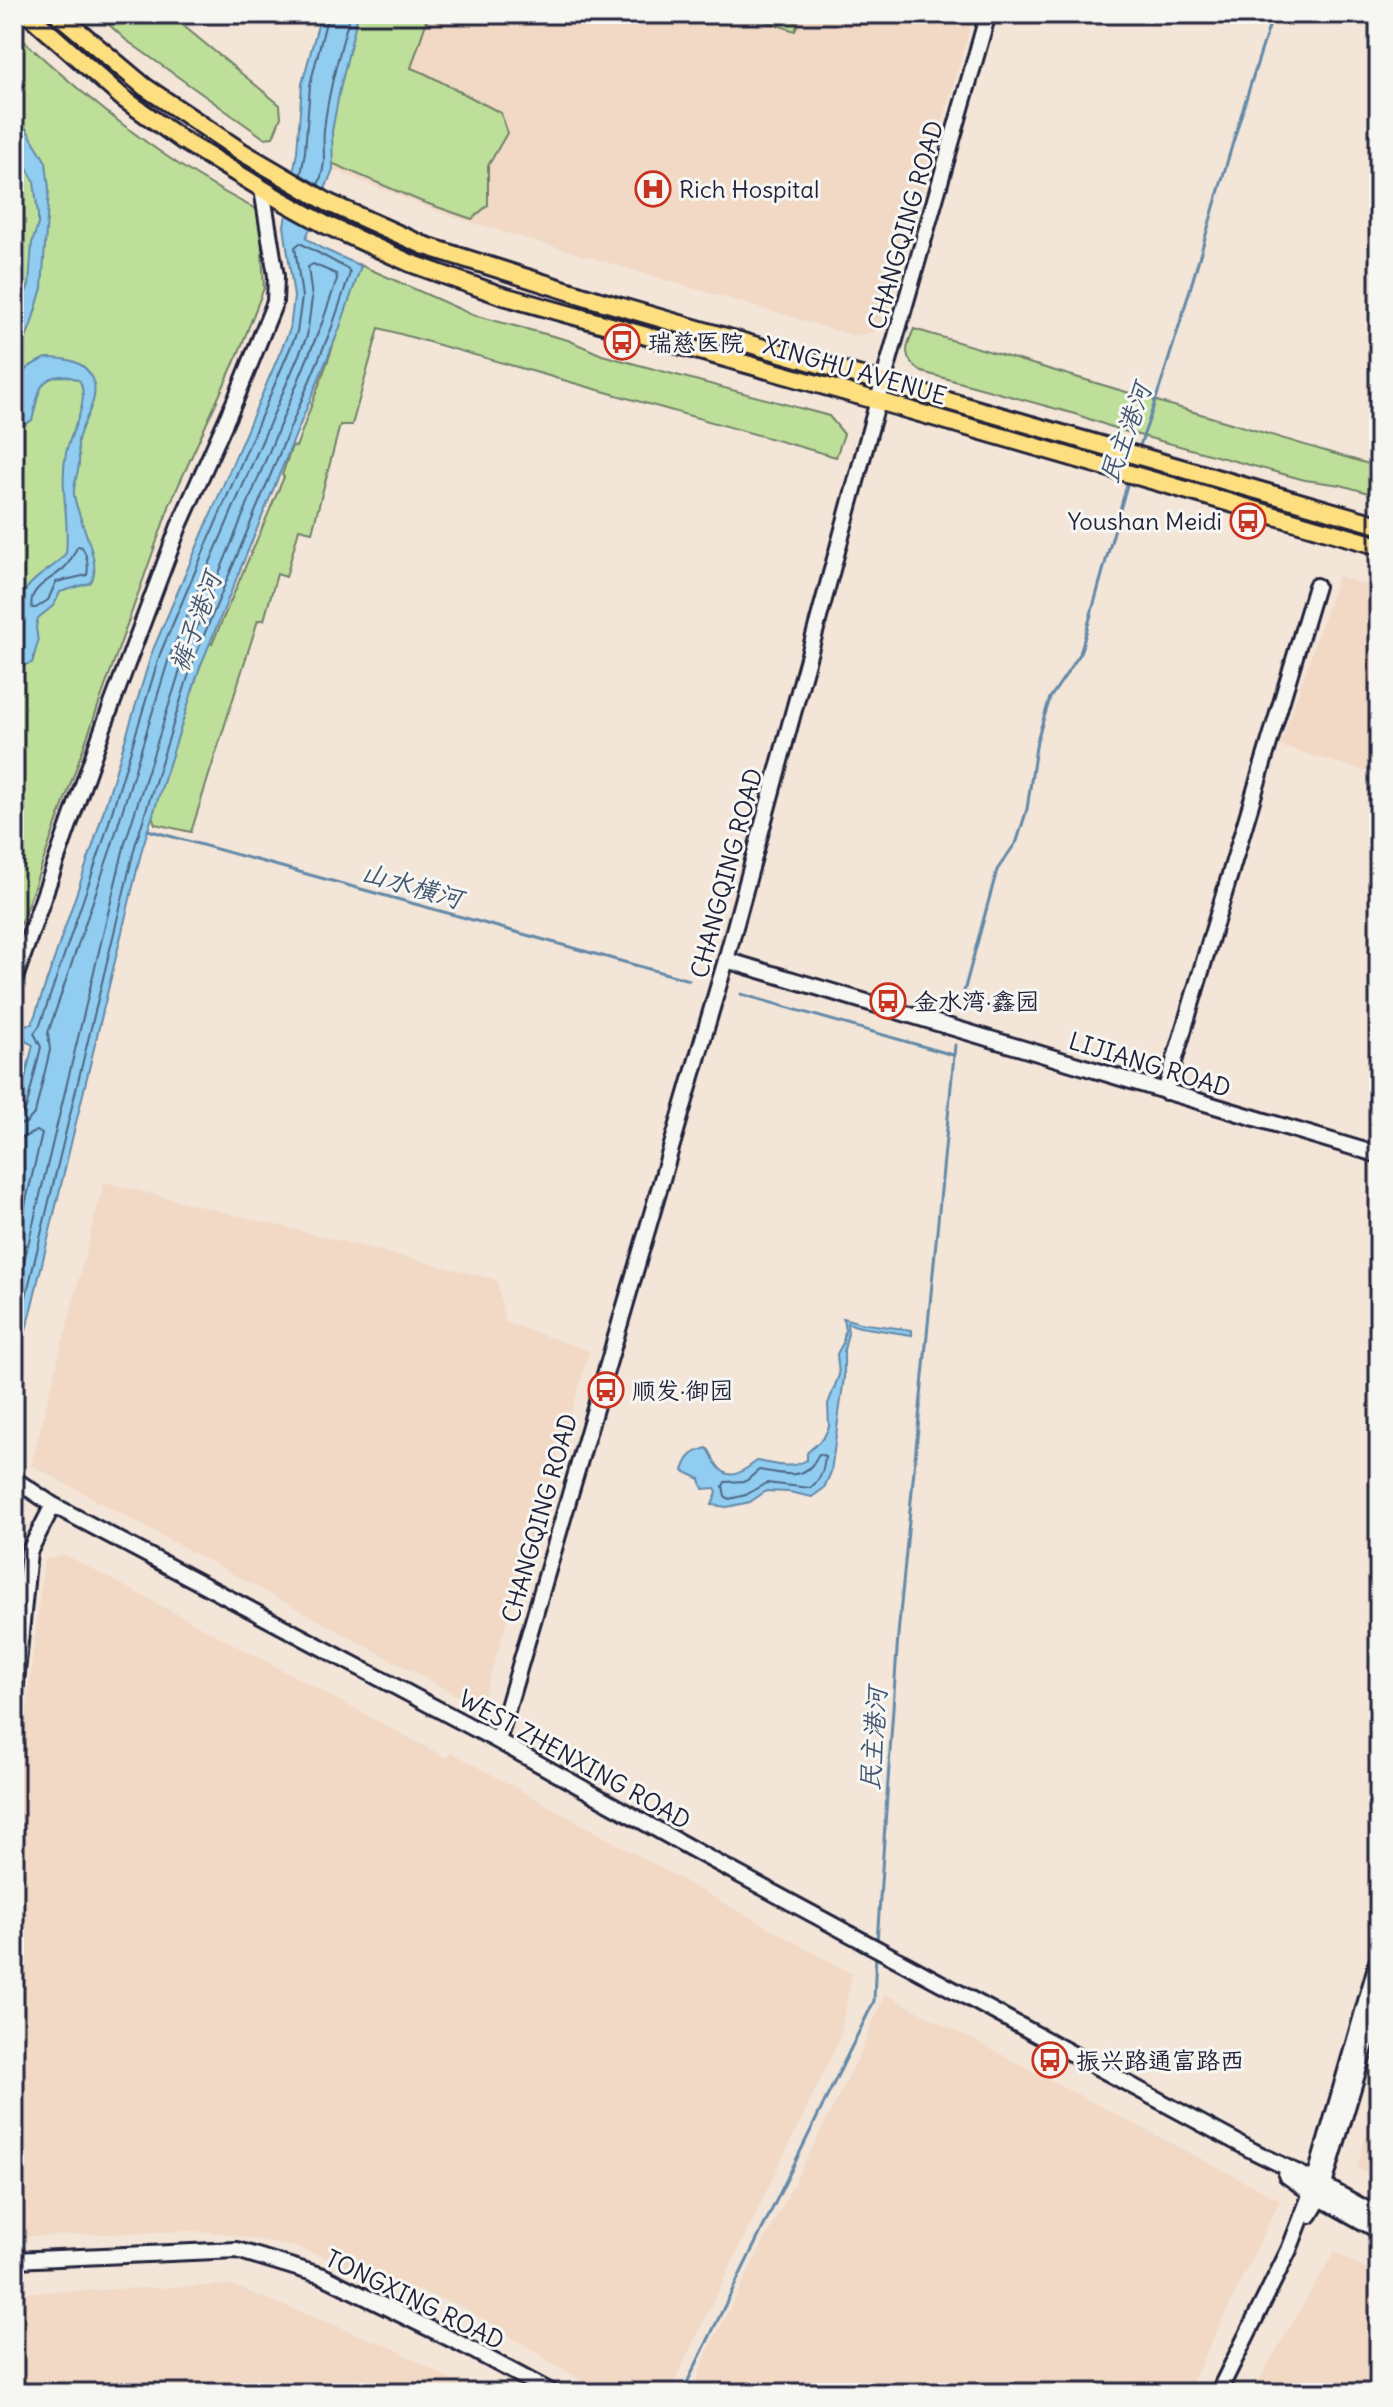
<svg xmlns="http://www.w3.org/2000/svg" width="1393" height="2407" viewBox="0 0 1393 2407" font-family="Delius,'LXGW WenKai TC',sans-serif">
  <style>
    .built { fill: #f1d9c6 }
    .green { fill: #bedf99; stroke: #70806a; stroke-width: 2 }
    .water { fill: #90cdf0; stroke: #6489a8; stroke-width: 2 }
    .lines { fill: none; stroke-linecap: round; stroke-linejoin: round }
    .shore { stroke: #4e6683; stroke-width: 2 }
    .stream { stroke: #6489a8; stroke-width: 3 }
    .secondary-casing { stroke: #22223b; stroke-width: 20 }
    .primary-casing { stroke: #22223b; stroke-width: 22 }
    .secondary { stroke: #f6f6f2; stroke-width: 14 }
    .primary { stroke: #fedf80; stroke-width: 16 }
    .labels { text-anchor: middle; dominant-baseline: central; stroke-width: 6; stroke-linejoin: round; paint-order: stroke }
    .poi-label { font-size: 24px; fill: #22223b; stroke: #f6f6f2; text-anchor: start }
    .street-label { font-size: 24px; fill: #22223b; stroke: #f6f6f2 }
    .water-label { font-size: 26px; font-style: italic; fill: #435571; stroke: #f6f6f2 }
  </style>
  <rect width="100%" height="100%" fill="#f3e5d8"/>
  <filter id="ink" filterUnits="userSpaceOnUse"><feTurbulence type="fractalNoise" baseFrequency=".0125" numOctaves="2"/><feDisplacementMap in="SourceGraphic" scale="16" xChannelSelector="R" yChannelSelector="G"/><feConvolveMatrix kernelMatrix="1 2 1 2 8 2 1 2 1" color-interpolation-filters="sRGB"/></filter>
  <g filter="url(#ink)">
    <path class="built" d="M346,14H974L882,330L855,336L450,216L315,163Z
      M1338,576L1379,589V775L1280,746Z
      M104,1182L497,1280L505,1322L590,1351L481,1705L477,1706L31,1465Z
      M64,1554L447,1758L451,1752L852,1974L839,2041L669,2393H601L461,2306L295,2247L222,2233L189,2231L14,2237V1817L44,1560Z
      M885,1994L1280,2200L1187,2393H692L707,2353L858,2058Z
      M1379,2087V2181L1357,2168Z
      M1335,2251L1379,2278V2393H1251Z
      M232,2285L397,2350L475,2393H14V2293Z"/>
    <path class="green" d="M97,14H169L280,105L281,117L273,137L264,138L126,40Z
      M354,14H424L428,17L411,68L426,74L501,113L507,133L488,166V205L472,219L420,201L329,162L320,150Z
      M744,14H801L795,31Z
      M14,32C89,101 168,166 260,211L264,288L239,352L170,504L14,943Z
      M358,264L473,315L568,340L602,355L829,416L844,434L836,457L379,328L352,425H340L312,532L299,529L286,577L277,574L264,620H258L191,832L155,824L151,813L201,659L208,643L212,644L284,477L282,475L292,446L296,447L330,355Z
      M914,329L1379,467V496L1341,485L1305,480L1120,430L1075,414L922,372C902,359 905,348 914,329Z"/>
    <path class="water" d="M321,14H358L340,89L332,131L333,169L306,238L321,248L361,266L339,330L200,667L142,849L14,1380V1123L33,1045L14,1035V1025L32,1024L94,842L152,652L290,329L294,297L284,226L297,152L302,84Z
      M14,108L46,162L49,189L42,288L31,325L14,370V298L26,292L29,285L32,243L38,224V215L34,181L14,144Z
      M46,358C64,358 86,360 93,380C100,401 82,421 78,440C77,448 80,456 79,464C78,475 73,484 74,495C77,518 105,566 90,583L60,592L54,605L38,618L36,627L38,642L32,663L24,665L14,693V625C22,613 20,598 27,588C38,573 56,568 66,553C70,518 59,489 66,453C71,429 90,404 80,381C73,377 68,376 61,376C36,377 38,402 32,420L14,431C14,393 5,375 46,358Z
      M843,1318L860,1323L912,1330V1335L860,1327L847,1323L848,1333L844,1350V1378L831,1472L824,1488L812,1497L789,1492L766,1491L750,1502L727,1507L712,1505L717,1493L715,1488L703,1489L700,1479L683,1471C687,1457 692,1452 707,1448C713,1454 712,1459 717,1465C730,1484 744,1470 757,1461C776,1464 789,1470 807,1460V1453L824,1437L829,1427L828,1404L839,1375L837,1354L843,1343L845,1330Z"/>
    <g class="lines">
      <path class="shore" d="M301,175L305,152L310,85L328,14
        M318,185C328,161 322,153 324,130C328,91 340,52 350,14
        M78,546L82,547C87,555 89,566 87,575L56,582L48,600L36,608H32C27,587 54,579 65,567C72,560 74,552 78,546Z
        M14,1116L21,1115L26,1109L41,1047L34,1033L40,1025L102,845L160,654L297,332L302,297L295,247L300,243L348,269L350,273L332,327L192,664L135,846L14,1346
        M14,1126L26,1123L35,1113L50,1050L48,1033L111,848L169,658L307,336L312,298L308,267L313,264L336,274L337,279L322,323L183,661L125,843L14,1303
        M14,1138L26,1136L37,1131L42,1134L14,1251
        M819,1454L825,1456C824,1469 821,1480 810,1488L766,1483L746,1495L729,1499L725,1496L723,1486L725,1482L746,1481L759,1470C776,1472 799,1481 812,1465C815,1462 816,1458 819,1454Z"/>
      <path class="stream" d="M1138,451C1188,312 1222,167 1269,27L1270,14
        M148,830L689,980
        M741,994L953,1055
        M963,995L997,870L1017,841L1027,809L1037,740L1050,698L1080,654L1128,481
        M877,1942L898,1635L955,1045
        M682,2393L874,2001L876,1953"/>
      <defs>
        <path id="secondary" d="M726,960L1379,1155
          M14,981L103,728L179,526L237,396L275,302L276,276L262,189
          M1165,1092L1316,586
          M14,1479L53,1505
          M14,1702L29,1552L53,1505L498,1741L701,1854L1253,2151L1323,2185L1379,2216
          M498,1741L726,960L883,382L988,14
          M1286,2175L1311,2193L1379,2231
          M1310,2215L1320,2198L1379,2001
          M14,2260L237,2250L323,2276L465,2346L553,2393
          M1218,2393L1289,2250L1311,2193L1379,1956"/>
        <path id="primary" d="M28,14L124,99L182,140L279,199L324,224L410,263L500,295L878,401L1379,546
          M58,14L145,87L242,152L329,203L423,245L597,300L1379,525"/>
      </defs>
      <use href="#secondary" class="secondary-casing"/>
      <use href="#primary" class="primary-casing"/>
      <use href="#secondary" class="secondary"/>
      <use href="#primary" class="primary"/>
    </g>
  </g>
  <defs>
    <symbol id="hospital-ring" viewBox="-11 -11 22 22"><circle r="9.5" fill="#f6f6f2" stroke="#c8321e" stroke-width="1.5"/><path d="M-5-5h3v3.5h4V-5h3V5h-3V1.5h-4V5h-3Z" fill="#c8321e"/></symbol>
    <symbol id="bus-ring" viewBox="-11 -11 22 22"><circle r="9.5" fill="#f6f6f2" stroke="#c8321e" stroke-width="1.5"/><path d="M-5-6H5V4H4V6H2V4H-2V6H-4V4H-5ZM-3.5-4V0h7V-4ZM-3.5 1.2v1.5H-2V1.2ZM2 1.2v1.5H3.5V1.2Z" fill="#c8321e"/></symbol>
  </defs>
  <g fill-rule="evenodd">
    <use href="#hospital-ring" x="633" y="169" width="40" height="40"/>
    <use href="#bus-ring" x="602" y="322" width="40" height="40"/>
    <use href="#bus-ring" x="1228" y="501" width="40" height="40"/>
    <use href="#bus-ring" x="868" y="981" width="40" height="40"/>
    <use href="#bus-ring" x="586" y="1370" width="40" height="40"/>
    <use href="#bus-ring" x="1030" y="2040" width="40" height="40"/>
  </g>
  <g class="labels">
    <g class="poi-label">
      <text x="679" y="189">Rich Hospital</text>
      <text x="648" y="342">瑞慈医院</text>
      <text x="1222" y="521" text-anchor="end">Youshan Meidi</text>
      <text x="914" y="1001">金水湾·鑫园</text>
      <text x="632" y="1390">顺发·御园</text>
      <text x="1076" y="2060">振兴路通富路西</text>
    </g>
    <g class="street-label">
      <text transform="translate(905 225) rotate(-74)">CHANGQING ROAD</text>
      <text transform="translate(855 370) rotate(16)">XINGHU AVENUE</text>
      <text transform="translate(726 873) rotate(-75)">CHANGQING ROAD</text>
      <text transform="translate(1150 1064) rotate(17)">LIJIANG ROAD</text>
      <text transform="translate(539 1518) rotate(-74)">CHANGQING ROAD</text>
      <text transform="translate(575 1759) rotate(29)">WEST ZHENXING ROAD</text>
      <text transform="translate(415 2299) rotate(26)">TONGXING ROAD</text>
    </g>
    <g class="water-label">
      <text transform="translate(1125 433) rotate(-70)">民主港河</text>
      <text transform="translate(195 622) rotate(-70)">裤子港河</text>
      <text transform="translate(412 885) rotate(16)">山水横河</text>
      <text transform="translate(873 1739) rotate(-86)">民主港河</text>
    </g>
  </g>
  <rect width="1393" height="2407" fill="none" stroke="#f6f6f2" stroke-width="48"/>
  <rect x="24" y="24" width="1345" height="2359" fill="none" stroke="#22223b" stroke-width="3" filter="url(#ink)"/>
</svg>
